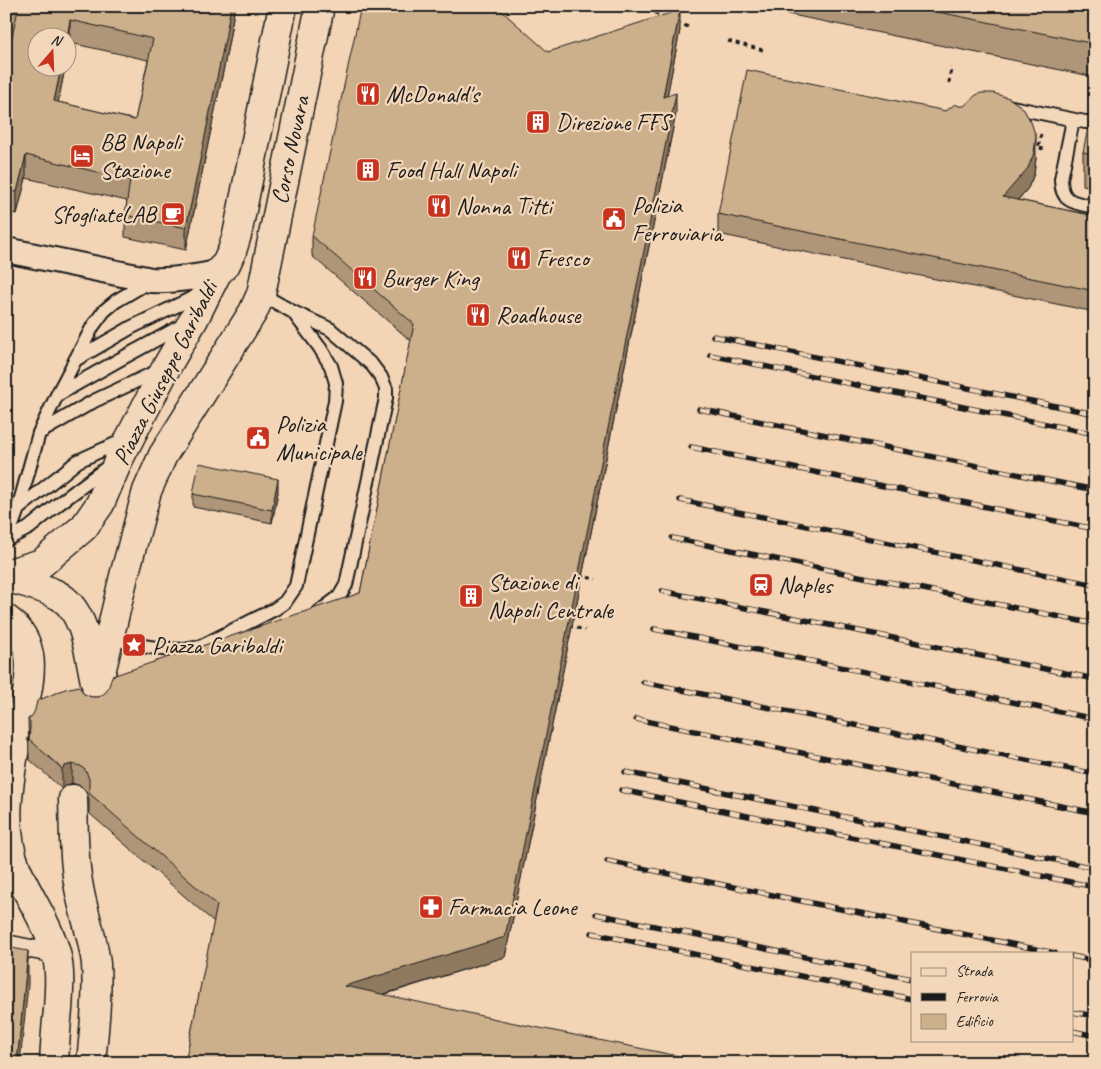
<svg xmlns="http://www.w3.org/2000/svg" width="1101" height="1069" viewBox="0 0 1101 1069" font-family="Caveat,sans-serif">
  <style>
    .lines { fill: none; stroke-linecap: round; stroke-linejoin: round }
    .service-casing { stroke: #1c1c1c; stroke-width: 16 }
    .pedestrian-casing { stroke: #1c1c1c; stroke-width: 21 }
    .minor-casing { stroke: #1c1c1c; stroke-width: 28 }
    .secondary-casing { stroke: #1c1c1c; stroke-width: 31 }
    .path { stroke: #1c1c1c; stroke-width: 3; stroke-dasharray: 4 4; stroke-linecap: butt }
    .service { stroke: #f3d7ba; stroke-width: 12 }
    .pedestrian { stroke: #f3d7ba; stroke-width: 18 }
    .minor { stroke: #f3d7ba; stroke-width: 24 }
    .secondary { stroke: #f3d7ba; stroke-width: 28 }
    .rail-casing { stroke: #1c1c1c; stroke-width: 5.5 }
    .rail { stroke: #f3d7ba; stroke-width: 4; stroke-dasharray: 11; stroke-linecap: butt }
    .wall { fill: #af9678; stroke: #1c1c1c; fill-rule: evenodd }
    .shaded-wall { fill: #8f7a61; stroke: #1c1c1c }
    .building { fill: #ccaf8b; stroke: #1c1c1c; fill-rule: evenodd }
    .labels { text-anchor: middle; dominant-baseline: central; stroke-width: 4.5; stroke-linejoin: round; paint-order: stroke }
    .poi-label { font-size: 24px; fill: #1c1c1c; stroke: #f3d7ba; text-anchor: start }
    .street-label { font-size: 24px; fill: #1c1c1c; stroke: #f3d7ba }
  </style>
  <rect width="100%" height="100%" fill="#f3d5b5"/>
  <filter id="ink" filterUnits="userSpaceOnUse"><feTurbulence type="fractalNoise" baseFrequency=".02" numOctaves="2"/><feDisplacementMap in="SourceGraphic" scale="10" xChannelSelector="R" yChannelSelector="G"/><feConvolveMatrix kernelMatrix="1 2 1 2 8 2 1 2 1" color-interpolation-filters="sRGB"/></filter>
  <g filter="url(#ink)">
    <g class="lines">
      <defs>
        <path id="service" d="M1007,106L1085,122H1095
          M1073,120L1061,179C1061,203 1075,203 1095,207
          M293,312L330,329L372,365L381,377L386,389V398L346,585L339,597L319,612
          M75,360L132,327L201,294
          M57,395L117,361L185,324
          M39,433L94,401L160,370
          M18,509L78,461L124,440
          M6,534L13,523L18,509L39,433L57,395L93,326L104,311L116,301L150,281
          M6,540L29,528L57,505L109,466
          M108,636L129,643L143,646L163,649L184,650L200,647L275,609L285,602L296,586L335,401L336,383L331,366L320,348L293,312L261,294"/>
        <path id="pedestrian" d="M6,944L56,954"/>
        <path id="minor" d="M6,250L151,280C175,281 194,278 217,273"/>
        <path id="secondary" d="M6,574L42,563L84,527L100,504L119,459L167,366L194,319L217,273L226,264L232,251L237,235L283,6
          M6,577C24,583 45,587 61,597C86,614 89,655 95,682
          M6,619C44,646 27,689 20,726
          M94,702L124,576L147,491L163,455L253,312L261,294L320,6
          M15,747C8,788 1,831 17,870C29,898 48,924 56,953C61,971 59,991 58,1010C56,1027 55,1045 54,1063
          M73,799C74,826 73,855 78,882C82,910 93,936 96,964C98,997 94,1030 91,1063"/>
      </defs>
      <use href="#service" class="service-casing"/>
      <use href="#pedestrian" class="pedestrian-casing"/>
      <use href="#minor" class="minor-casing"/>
      <use href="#secondary" class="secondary-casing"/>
      <path class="path" d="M640,6L664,17
        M677,22L688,27
        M728,41L763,50
        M949,83L951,67
        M1041,134L1038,148L1045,149
        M580,576L596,579
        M569,626L585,630"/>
      <use href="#service" class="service"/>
      <use href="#pedestrian" class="pedestrian"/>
      <use href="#minor" class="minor"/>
      <use href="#secondary" class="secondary"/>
      <defs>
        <path id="rail" d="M713,336L1095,414
          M710,355L1095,434
          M699,409L1095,490
          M691,447L1095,529
          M680,500L1095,585
          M672,538L1095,624
          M662,591L1095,679
          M654,629L1095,719
          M643,682L1095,774
          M636,719L1095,813
          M625,772L1095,868
          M621,790L1095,887
          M607,861L1055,953
          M596,914L912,979
          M592,933L912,999
          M1072,956L1095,961
          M1072,1012L1095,1016
          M1072,1031L1095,1036"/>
      </defs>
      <use href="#rail" class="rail-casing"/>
      <use href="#rail" class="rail"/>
    </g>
    <path class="wall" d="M6,6H235L225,62L186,250L125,237V215L127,201L26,178L17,214L6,212V63L13,31L6,30ZM70,43L148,60L135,120L58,102L65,68H38Z
      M748,6H1095V77Z
      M680,30L667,96L676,113L505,957L383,995L185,1063L214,922L89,813V799L86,791L81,786L72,783L65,786L62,789L29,759L28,719L84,694L91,697H99L360,593L411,341L312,256V236L548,52Z
      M959,106L1036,158L1034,174L1028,188L1018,200L1095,216V312L718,234V214L946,111Z
      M1095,119V188L1083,185V152Z
      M278,492L272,523L193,507V494Z"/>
    <path class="shaded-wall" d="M231,6H235L225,62L186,250V228Z
      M680,10V30L663,117V97Z
      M70,20V43L68,55V38H67Z
      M61,68H65L54,124V101Z
      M676,93V113L505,957L345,1006V986Z
      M1036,137V158L1034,174L1028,188L1003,217V197Z
      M26,155V178L17,214V192Z
      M278,479V492L272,523V510Z
      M6,715H7V734L6,735Z
      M72,764V783L65,786L62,789V769L65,766Z
      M28,951V985L20,1063H17Z"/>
    <path class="building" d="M6,6H231L225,39L186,228L125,215L130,180L26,155L17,192L6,190V63L18,10L6,8ZM70,20L153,39L135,120L54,101L61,68H38V38H67Z
      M361,6H496L548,52L680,10L663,97L676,93L505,937L345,986L505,1021L713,1063H185L217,905L89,793V779L86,771L81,766L72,764L65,766L62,769L29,739L30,729V722L28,719L32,716L35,710L37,701L65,689L79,686L84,694L91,697H99L106,692L109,686L112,676L360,593L414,324L312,236Z
      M909,6H1095V44Z
      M747,70L946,111L955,104L959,106H964L976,95L981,93H993L1009,98L1023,108L1031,122L1036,137L1034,153L1028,168L1003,197L1095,216V291L718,214Z
      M1090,118L1095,119V155L1083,152Z
      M199,463L278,479L272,510L193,494Z
      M6,947L28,951L17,1063H6Z"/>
  </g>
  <defs>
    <symbol id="restaurant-square" viewBox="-11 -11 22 22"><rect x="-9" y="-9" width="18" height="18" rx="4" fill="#c8321e" stroke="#f3d7ba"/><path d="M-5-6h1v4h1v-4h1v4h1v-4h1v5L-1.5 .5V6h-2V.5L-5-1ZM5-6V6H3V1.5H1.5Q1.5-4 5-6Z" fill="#fff"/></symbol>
    <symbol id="building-square" viewBox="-11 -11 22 22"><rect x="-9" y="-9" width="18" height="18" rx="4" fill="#c8321e" stroke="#f3d7ba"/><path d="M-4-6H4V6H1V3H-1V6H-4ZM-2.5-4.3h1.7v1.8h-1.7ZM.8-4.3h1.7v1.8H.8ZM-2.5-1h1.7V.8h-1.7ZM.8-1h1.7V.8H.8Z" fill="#fff"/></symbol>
    <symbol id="hotel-square" viewBox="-11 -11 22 22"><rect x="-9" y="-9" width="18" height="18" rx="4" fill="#c8321e" stroke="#f3d7ba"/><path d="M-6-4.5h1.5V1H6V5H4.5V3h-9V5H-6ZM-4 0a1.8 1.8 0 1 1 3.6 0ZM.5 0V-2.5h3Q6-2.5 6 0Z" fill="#fff"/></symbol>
    <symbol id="cafe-square" viewBox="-11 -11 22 22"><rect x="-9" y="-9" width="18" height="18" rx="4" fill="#c8321e" stroke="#f3d7ba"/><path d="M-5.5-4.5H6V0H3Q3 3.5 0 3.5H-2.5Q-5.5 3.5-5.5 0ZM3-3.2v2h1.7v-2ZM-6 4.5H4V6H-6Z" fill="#fff"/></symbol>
    <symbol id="civic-square" viewBox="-11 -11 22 22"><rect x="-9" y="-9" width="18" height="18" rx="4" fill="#c8321e" stroke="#f3d7ba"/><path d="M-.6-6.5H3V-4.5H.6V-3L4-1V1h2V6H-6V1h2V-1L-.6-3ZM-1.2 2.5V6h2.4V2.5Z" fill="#fff"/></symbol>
    <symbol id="station-square" viewBox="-11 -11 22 22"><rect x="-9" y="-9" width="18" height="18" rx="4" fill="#c8321e" stroke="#f3d7ba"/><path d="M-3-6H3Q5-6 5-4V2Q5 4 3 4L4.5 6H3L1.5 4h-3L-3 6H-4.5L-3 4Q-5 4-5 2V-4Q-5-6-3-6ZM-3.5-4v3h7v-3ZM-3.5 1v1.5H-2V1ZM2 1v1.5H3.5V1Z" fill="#fff"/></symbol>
    <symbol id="sight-square" viewBox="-11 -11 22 22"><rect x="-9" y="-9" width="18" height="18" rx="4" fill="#c8321e" stroke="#f3d7ba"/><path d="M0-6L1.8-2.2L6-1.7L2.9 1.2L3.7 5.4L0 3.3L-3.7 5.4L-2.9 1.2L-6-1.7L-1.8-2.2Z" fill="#fff"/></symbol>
    <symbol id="pharmacy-square" viewBox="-11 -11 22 22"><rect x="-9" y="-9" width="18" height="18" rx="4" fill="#c8321e" stroke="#f3d7ba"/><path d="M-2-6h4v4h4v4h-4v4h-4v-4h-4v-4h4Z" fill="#fff"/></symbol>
  </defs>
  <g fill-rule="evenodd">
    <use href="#restaurant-square" x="354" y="80" width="28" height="28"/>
    <use href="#building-square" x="524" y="108" width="28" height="28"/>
    <use href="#hotel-square" x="68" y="142" width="28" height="28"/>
    <use href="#building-square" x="354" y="156" width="28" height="28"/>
    <use href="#restaurant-square" x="425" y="192" width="28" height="28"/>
    <use href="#cafe-square" x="159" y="200" width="28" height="28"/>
    <use href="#civic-square" x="600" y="205" width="28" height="28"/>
    <use href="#restaurant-square" x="505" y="244" width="28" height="28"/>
    <use href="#restaurant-square" x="351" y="264" width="28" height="28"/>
    <use href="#restaurant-square" x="464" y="301" width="28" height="28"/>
    <use href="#civic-square" x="244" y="424" width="28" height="28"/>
    <use href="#station-square" x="747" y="571" width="28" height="28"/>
    <use href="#building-square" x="457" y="582" width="28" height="28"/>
    <use href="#sight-square" x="120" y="631" width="28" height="28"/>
    <use href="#pharmacy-square" x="417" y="893" width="28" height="28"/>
  </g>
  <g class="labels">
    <g class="poi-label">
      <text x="386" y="94">McDonald's</text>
      <text x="556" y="122">Direzione FFS</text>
      <text x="100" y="142">BB Napoli<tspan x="100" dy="28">Stazione</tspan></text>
      <text x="386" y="170">Food Hall Napoli</text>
      <text x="632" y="205">Polizia<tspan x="632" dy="28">Ferroviaria</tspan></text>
      <text x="456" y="206">Nonna Titti</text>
      <text x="156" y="214" text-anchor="end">SfogliateLAB</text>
      <text x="536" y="258">Fresco</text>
      <text x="382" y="278">Burger King</text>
      <text x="496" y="315">Roadhouse</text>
      <text x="276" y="424">Polizia<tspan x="276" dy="28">Municipale</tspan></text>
      <text x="488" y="582">Stazione di<tspan x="488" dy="28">Napoli Centrale</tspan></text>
      <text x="778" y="585">Naples</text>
      <text x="152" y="645">Piazza Garibaldi</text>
      <text x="448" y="907">Farmacia Leone</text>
    </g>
    <g class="street-label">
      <text transform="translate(290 150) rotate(-78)">Corso Novara</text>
      <text transform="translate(165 373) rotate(-63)">Piazza Giuseppe Garibaldi</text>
    </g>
  </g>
  <rect width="1101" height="1069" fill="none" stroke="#f3d7ba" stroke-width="25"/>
  <rect x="12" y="12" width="1076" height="1044" fill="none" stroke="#1c1c1c" stroke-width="2" filter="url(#ink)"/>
  <rect x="911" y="952" width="162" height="90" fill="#f3d7ba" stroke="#9d8c7b"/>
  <rect x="921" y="968" width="25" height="8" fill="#f3d7ba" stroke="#9d8c7b"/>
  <text x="956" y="976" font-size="15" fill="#1c1c1c">Strada</text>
  <rect x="921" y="993" width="25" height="8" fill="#1c1c1c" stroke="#9d8c7b"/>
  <text x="956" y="1002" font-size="15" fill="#1c1c1c">Ferrovia</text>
  <rect x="921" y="1014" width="25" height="15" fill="#ccaf8b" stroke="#9d8c7b"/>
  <text x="956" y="1026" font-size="15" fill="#1c1c1c">Edificio</text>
  <g transform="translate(52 52) rotate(19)"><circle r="24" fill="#f3d7ba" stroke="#9d8c7b"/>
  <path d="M0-4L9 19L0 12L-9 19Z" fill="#c8321e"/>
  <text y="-8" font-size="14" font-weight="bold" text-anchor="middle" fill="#1c1c1c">N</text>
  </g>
</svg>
